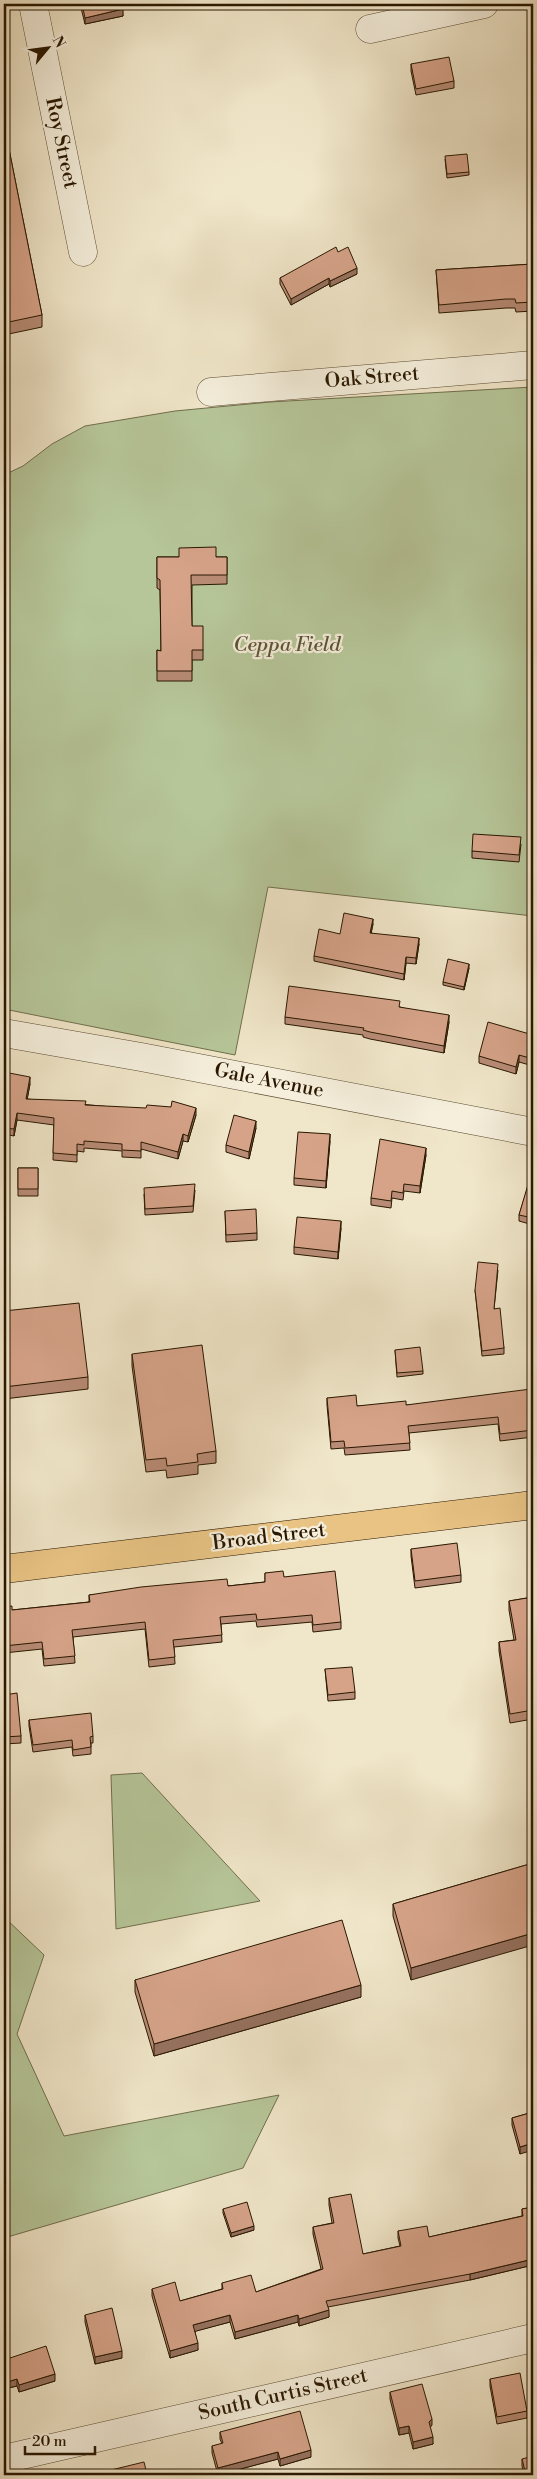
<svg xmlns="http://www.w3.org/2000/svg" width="537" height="2479" viewBox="0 0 537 2479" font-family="'Libre Bodoni',serif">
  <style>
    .green { fill: #b6c699; stroke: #706e4c }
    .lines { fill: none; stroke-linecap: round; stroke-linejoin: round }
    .minor-casing { stroke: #5b4b32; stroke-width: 29 }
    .major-casing { stroke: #291700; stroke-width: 29 }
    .minor { stroke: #f5efdc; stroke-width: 28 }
    .major { stroke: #e8c384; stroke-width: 28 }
    .wall { fill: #b88c76; stroke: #291700 }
    .shaded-wall { fill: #967260; stroke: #291700 }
    .building { fill: #d6a389; stroke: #291700 }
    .labels { text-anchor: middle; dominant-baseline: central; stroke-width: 4.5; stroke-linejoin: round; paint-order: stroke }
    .street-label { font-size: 20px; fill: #291700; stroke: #f5efdc }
    .park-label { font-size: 20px; font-style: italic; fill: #5a5436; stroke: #f5efdc }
  </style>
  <rect width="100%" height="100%" fill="#f0e6c9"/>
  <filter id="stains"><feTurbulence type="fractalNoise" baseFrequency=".004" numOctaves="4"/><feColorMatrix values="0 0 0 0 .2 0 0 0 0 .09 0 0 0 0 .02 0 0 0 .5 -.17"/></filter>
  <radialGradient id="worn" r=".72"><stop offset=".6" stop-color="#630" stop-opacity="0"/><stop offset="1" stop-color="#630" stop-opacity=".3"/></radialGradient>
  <path class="green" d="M533,387V916L268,887L235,1055L4,1009V475L23,466L52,444L85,426L175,411L270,402Z
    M142,1773L260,1901L116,1929L111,1775Z
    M4,1917L44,1955L17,2034L64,2136L279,2095L243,2168L4,2238Z"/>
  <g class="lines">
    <defs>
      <path id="minor" d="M33,4L83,252
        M370,29L484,4
        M211,392L533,365
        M4,1033L141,1057L533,1132
        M4,2459L533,2338"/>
      <path id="major" d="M4,1569L533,1505"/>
    </defs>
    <use href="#minor" class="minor-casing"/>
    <use href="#major" class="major-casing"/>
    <use href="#minor" class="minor"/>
    <use href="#major" class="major"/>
  </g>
  <path class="wall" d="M80,4H122L123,16L85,24Z
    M411,64L454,81V88L416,95L411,71Z
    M4,124L42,315V327L4,335Z
    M445,159L469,172V175L447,178Z
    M338,252L357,274L330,287L329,284L291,305L280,284V278Z
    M533,264V311L516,312L515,308H506L439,313L436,270Z
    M157,557H227V584L192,585V626L203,650V660H192V681H157V650L161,651L160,590L157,588Z
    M521,844L519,862L472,858V851Z
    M373,924L371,933L419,944L416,964L406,963L404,980L314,961V956Z
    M469,968L464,990L443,985V982Z
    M400,1007L449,1022L444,1053L370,1039L363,1037V1035L285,1024V1017Z
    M533,1035V1066L519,1062L516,1074L479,1063V1056Z
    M4,1072L30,1084L27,1099L196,1115L188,1142L183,1141L178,1159L141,1149V1158L122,1157V1151L84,1148V1152L77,1151V1162L53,1160L54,1125L17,1120L14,1136L4,1134Z
    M256,1128L249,1159L226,1152V1145Z
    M330,1141L326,1188L294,1185V1178Z
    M426,1155L420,1193L404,1191L403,1200L392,1198L391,1208L371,1205V1198Z
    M18,1168H38V1196H18Z
    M533,1171V1225L519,1221V1215Z
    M195,1190L193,1212L145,1215L144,1194Z
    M225,1211L257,1233V1240L226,1242Z
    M341,1228L338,1259L294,1254V1247Z
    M498,1270L494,1309L504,1348V1354L482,1356L475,1290Z
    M4,1311L88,1377V1389L4,1399Z
    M395,1350L423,1371V1374L397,1377Z
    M132,1354L216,1451V1463L198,1465V1474L167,1478L166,1470L146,1472L132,1366Z
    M327,1398L357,1406L406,1405L533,1410V1437L500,1441L498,1424L409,1433L410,1450L345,1455L344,1448L331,1449L327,1405Z
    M411,1549L461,1575V1582L415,1588L411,1556Z
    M265,1573L284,1577L341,1622V1629L313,1632L312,1622L257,1627L256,1621L221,1624L222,1642L174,1647L175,1664L149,1667L145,1629L73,1637L75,1663L44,1666L42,1649L4,1653V1607L12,1610L89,1602V1595L228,1586L265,1582Z
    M533,1597V1719L510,1723L499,1651V1642L514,1640L509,1610V1601Z
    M325,1669L355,1692V1699L328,1701Z
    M4,1695L21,1736V1743L4,1744Z
    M29,1720L93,1736V1743H91V1754L73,1756L72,1747L33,1752L29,1726Z
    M533,1863L411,1980L393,1916V1904Z
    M135,1980L361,1997L154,2056L135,1992Z
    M533,2112L520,2154L512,2125V2118Z
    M329,2198L363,2254L400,2246L398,2238V2231L429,2237L522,2216V2209L533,2207V2265L470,2280L328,2307L329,2317L299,2326L298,2322L235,2339L230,2322L195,2331L198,2350L170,2358L152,2296V2289L180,2301L222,2289V2283L256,2292L321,2269L313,2234V2227L332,2223L329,2205Z
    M223,2209L254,2230L231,2237L223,2213Z
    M85,2315L122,2358L95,2364L85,2322Z
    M4,2360L55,2381L19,2392L17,2386L4,2389Z
    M490,2379L527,2411V2418L497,2424L490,2386Z
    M390,2392L432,2425L430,2427L433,2444L413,2449L409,2433L399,2435L390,2399Z
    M220,2432L311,2457L280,2466L278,2459L218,2475L212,2453V2446L222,2444L220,2439Z
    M522,2459L533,2475H524L522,2466Z"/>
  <path class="shaded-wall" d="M123,9V16L85,24V18Z
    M357,268V274L330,287V281Z
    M329,278V284L291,305V299Z
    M373,919V924L370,939V933Z
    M419,938V944L416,964V958Z
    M406,957V963L404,980V974Z
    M469,964V968L464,990V987Z
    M449,1015V1022L444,1053V1046Z
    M519,1055V1062L516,1074V1067Z
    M30,1077V1084L26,1106V1099Z
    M196,1108V1115L188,1142V1136Z
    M17,1113V1120L14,1136V1129Z
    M256,1121V1128L249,1159V1152Z
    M183,1134V1141L178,1159V1152Z
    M330,1134V1141L326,1188V1181Z
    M426,1148V1155L420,1193V1186Z
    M341,1221V1228L338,1259V1252Z
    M533,1933V1945L411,1980V1968Z
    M361,1985V1997L154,2056V2044Z
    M533,2143V2150L520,2154V2147Z
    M254,2226V2230L231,2237V2233Z
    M533,2259V2265L470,2280V2274Z
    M329,2310V2317L299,2326V2319Z
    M230,2315V2322L193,2332V2325Z
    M298,2315V2322L235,2339V2332Z
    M198,2343V2350L170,2358V2351Z
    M122,2351V2358L95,2364V2357Z
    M55,2374V2381L19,2392V2385Z
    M17,2379V2386L4,2389V2383Z
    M432,2419V2425L429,2429V2422Z
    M409,2426V2433L399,2435V2428Z
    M433,2437V2444L413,2449V2442Z
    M311,2450V2457L280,2466V2459Z
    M278,2452V2459L218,2475V2468Z"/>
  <path class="building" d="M82,4H122L123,9L85,18Z
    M449,57L454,81L416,89L411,64Z
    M4,124L42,315L4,323Z
    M467,154L469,172L447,174L445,156Z
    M336,247L338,252L348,247L357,268L330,281L329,278L291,299L280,278Z
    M533,264V302L516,303L515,299H506L439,305L436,270Z
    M216,547V557H227V575H191L192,626H203V650H192V671H157V650L161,651L160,580L157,578V557H179V548Z
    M473,834L521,837L519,855L472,851Z
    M344,913L373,919L370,933L419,938L416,958L406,957L404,974L314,956L319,929L340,934Z
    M448,959L469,964L464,987L443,982Z
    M289,986L400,1001L399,1007L449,1015L444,1046L370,1032L363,1030L364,1028L285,1017Z
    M488,1022L533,1035V1059L519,1055L516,1067L479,1056Z
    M4,1072L30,1077L26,1099L86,1101L85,1105L146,1108L147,1105L171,1107L172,1101L196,1108L188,1136L183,1134L178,1152L141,1142V1151L122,1150V1144L84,1141V1145L77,1144V1155L53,1153L54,1118L17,1113L14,1129L4,1128Z
    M234,1115L256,1121L249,1152L226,1145Z
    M298,1132L330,1134L326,1181L294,1178Z
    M380,1139L426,1148L420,1186L404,1184L403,1193L392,1191L391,1201L371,1198Z
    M18,1168H38V1189H18Z
    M532,1171H533V1218L519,1215Z
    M195,1184L193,1206L145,1209L144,1188Z
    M256,1209L257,1233L226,1235L225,1211Z
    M297,1217L341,1221L338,1252L294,1247Z
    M478,1262L498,1264L494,1309L500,1308L504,1348L482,1351L475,1290Z
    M79,1303L88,1377L4,1387V1311Z
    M202,1345L216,1451L197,1454L198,1462L167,1466L166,1458L146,1460L132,1354Z
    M420,1347L423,1371L397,1373L395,1350Z
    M531,1389L533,1410V1430L500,1434L498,1417L408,1426L410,1443L345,1448L344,1441L331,1442L327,1398L356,1395L357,1406L406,1401V1405Z
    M457,1543L461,1575L415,1581L411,1549Z
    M283,1571L284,1577L335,1571L341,1622L313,1625L312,1615L257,1620L256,1614L220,1617L222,1635L173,1640L175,1657L149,1660L145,1622L72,1630L75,1656L44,1659L42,1642L4,1646V1607L12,1606V1610L90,1602L89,1595L141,1587L227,1579L228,1586L265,1582V1573Z
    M533,1597V1710L510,1714L499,1642L516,1640L509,1601Z
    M352,1667L355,1692L328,1695L325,1669Z
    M17,1693L21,1736L4,1737V1695Z
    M91,1713L93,1736L90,1737L91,1747L73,1750L72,1740L33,1745L29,1720Z
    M533,1863V1933L411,1968L393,1904Z
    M342,1920L361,1985L154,2044L135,1980Z
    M533,2112V2143L520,2147L512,2118Z
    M351,2194L363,2254L401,2246L398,2231L427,2226L429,2237L523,2216L522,2209L533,2207V2259L470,2274L326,2301L329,2310L299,2319L298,2315L235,2332L230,2315L193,2325L198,2343L170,2351L152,2289L175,2282L180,2301L223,2289L222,2283L251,2275L256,2292L323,2269L313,2227L334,2223L329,2198Z
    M247,2202L254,2226L231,2233L223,2209Z
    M112,2308L122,2351L95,2357L85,2315Z
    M46,2346L55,2374L19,2385L17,2379L4,2383V2360Z
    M520,2373L527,2411L497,2417L490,2379Z
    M422,2384L432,2419L429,2422L433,2437L413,2442L409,2426L399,2428L390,2392Z
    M300,2411L311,2450L280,2459L278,2452L218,2468L212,2446L223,2443L220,2432Z
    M533,2456V2475H526L522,2459Z
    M144,2462L147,2474L151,2473V2475H112L111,2470Z"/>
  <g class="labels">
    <g class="street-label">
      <text transform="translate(61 143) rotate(78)">Roy Street</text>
      <text transform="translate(372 378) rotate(-5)">Oak Street</text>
      <text transform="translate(269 1081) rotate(11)">Gale Avenue</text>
      <text transform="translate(269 1537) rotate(-7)">Broad Street</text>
      <text transform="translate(283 2395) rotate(-13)">South Curtis Street</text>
    </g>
    <g class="park-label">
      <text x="287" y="645">Ceppa Field</text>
    </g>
  </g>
  <rect width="537" height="2479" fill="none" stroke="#f0e6c9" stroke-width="20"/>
  <rect x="5" y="5" width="527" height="2469" fill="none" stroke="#291700" stroke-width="2.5"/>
  <rect x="10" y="10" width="517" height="2459" fill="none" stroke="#291700"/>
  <g transform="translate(48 48) rotate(61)" stroke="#f5efdc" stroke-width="4" paint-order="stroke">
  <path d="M0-4L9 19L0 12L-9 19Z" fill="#291700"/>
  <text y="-8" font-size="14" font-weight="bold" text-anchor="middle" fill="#291700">N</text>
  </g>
  <path d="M25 2446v8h70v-8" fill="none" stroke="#291700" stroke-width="2.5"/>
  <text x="32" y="2446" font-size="15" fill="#291700" stroke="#f5efdc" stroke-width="4" paint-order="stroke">20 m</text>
  <rect width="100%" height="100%" filter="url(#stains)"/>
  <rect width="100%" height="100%" fill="url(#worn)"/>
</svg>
